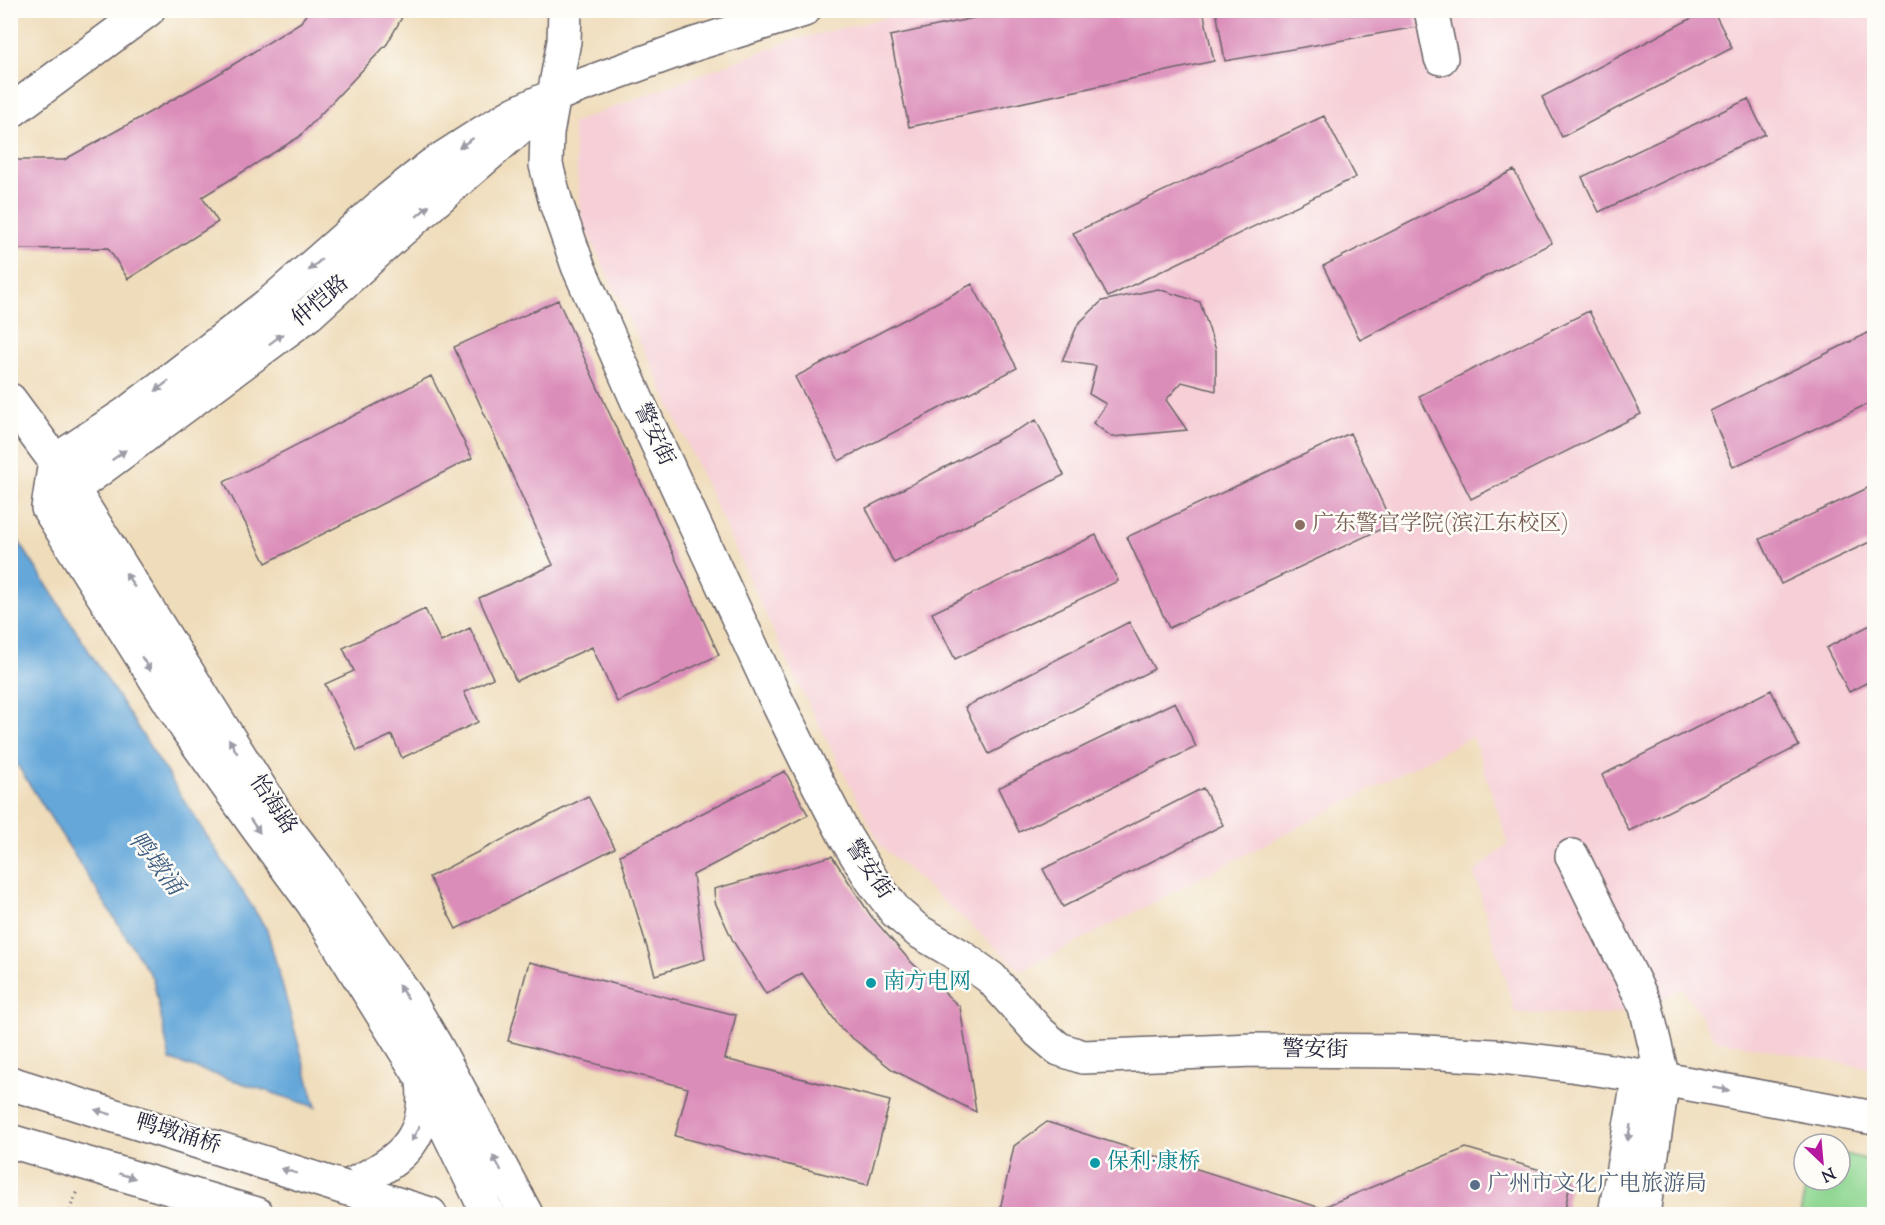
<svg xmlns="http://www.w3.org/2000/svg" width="1885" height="1225" viewBox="0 0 1885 1225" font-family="'Sorts Mill Goudy','Noto Serif SC',serif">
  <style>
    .built { fill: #f6cfd7 }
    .green { fill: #8fd792; stroke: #587c66; stroke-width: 1.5 }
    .water { fill: #65a7d9; stroke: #44648a; stroke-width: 1.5 }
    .building { fill: #db8db9 }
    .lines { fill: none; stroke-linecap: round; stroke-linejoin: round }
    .minor-casing { stroke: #6a6367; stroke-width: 36 }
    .major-casing { stroke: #6a6367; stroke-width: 36 }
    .highway-casing { stroke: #6a6367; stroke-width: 36 }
    .path { stroke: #6a6367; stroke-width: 4; stroke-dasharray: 1.5 4.5; stroke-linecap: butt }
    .minor { stroke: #fff; stroke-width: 33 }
    .major { stroke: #fff; stroke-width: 33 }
    .highway { stroke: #fff; stroke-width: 33 }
    .major-bridge-casing { stroke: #6a6367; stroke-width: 36; stroke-linecap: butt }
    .major-bridge { stroke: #fff; stroke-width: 33 }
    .oneway { fill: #9c9ca7 }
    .education-dot { fill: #8d6e63; stroke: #fdfcf7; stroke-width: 2 }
    .culture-dot { fill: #0f9aa8; stroke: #fdfcf7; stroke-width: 2 }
    .service-dot { fill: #5c6f8a; stroke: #fdfcf7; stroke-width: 2 }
    .labels { text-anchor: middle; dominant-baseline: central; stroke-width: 5; stroke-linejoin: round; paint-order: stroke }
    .street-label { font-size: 22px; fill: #22223b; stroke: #fdfcf7 }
    .education-label { font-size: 22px; fill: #785e54; stroke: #fdfcf7; text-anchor: start }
    .culture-label { font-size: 22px; fill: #0d838f; stroke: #fdfcf7; text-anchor: start }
    .service-label { font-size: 22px; fill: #4e5e75; stroke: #fdfcf7; text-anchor: start }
    .water-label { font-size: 24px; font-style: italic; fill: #405e82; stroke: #fdfcf7 }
  </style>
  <rect width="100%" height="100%" fill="#fdfcf7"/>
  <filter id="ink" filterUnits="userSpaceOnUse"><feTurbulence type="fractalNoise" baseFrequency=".0167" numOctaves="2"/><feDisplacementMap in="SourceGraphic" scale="12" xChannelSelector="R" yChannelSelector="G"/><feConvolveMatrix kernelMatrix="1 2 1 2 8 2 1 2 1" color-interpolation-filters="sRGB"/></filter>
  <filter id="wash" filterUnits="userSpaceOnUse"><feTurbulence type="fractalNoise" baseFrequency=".008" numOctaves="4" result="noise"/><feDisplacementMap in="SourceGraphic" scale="24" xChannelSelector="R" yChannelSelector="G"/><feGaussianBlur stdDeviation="1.35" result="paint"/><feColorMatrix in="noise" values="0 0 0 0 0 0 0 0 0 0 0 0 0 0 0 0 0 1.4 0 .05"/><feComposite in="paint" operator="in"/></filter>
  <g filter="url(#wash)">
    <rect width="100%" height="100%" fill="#efdcba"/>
    <path class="built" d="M913,11H1874V1069L1716,1040L1683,988L1646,1007L1607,1015L1515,1013L1474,873L1508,843L1473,736L1022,971L881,846L792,672L657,378L582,222L572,123L789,41Z"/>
    <path class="green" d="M1840,1153L1874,1161V1214H1800L1807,1180H1840Z"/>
    <path class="water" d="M11,529L267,930L316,1107L170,1060L153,979L11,755Z"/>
    <g id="blocks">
      <path class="building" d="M309,10H406L387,44L299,137L202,197L218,222L128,279L108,248L10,249V160H64L215,76L301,22Z
        M1011,10H1203L1214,61L909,127L890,36Z
        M1216,10H1414L1417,27L1225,61Z
        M1707,10H1713L1732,48L1562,137L1542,97Z
        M1748,99L1765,134L1599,212L1582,177Z
        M1324,116L1356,177L1108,297L1073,233Z
        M1514,170L1552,243L1360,340L1323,266Z
        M972,284L1017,368L839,461L795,377Z
        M1158,289L1200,302L1216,350V391L1182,382L1166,400L1187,430L1112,437L1093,423L1106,404L1089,394L1096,366L1062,361L1078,324L1102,301Z
        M558,300L719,655L617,702L592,647L516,681L479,598L553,565L454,347Z
        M1589,311L1641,414L1471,499L1419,396Z
        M1874,330V401L1733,467L1710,411Z
        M431,376L472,458L266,563L224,482Z
        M1036,420L1064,475L894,563L866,508Z
        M1350,433L1392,524L1169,628L1127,537Z
        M1874,485V540L1781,584L1760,539Z
        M1096,535L1118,581L955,659L932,613Z
        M425,609L441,642L470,628L493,678L464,692L478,722L402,758L392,735L357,751L325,684L354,671L343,648Z
        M1129,622L1154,669L989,754L965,707Z
        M1874,623V679L1849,692L1826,648Z
        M1771,690L1799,746L1629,831L1602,775Z
        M1175,702L1196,747L1019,832L998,788Z
        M785,771L808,815L693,875L705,959L655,975L620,855Z
        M1203,788L1223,825L1063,907L1043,869Z
        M588,796L615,848L456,929L429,877Z
        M832,856L871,916L911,962L960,1007L976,1112L893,1070L841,1029L802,973L766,994L733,941L715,902L714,889Z
        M529,962L736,1015L725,1059L890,1101L868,1185L675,1136L688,1088L508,1041Z
        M1047,1122L1321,1208L1466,1148L1571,1179L1564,1214H999L1014,1146Z"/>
    </g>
  </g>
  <g filter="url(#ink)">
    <use href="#blocks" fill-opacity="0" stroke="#6a6367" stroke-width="1.5"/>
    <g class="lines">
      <defs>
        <path id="minor" d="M565,10L564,41L547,133L546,165L556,203L578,266L637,400L771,689L817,782L846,838L872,880L896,912L918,931L959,955L991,978L1039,1032L1059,1049L1083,1057L1253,1050L1408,1051L1494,1056L1571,1065L1663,1079
          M1431,10L1441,58
          M10,112L148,10
          M10,400L55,461L280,820L317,868L407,997L437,1048L526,1214
          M54,503L309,314L397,234L518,129
          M48,508L55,461L126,414L274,300L389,199L431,166L484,132L516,113L555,95L695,44L804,10
          M48,508L187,729L256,826L313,903L422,1078L488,1214
          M1572,856L1646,1007L1663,1079L1643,1214
          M345,1188C394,1164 430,1144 423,1082
          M1615,1214L1639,1075"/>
        <path id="major" d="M10,1141L257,1214
          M345,1188L430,1214"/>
        <path id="highway" d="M1663,1079L1874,1118"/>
      </defs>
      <use href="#minor" class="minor-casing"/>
      <use href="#major" class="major-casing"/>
      <use href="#highway" class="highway-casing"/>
      <path class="path" d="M70,1211L77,1192
        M69,1214L70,1211L81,1214"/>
      <use href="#minor" class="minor"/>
      <use href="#major" class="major"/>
      <use href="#highway" class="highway"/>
      <defs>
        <path id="major-bridge" d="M10,1083L345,1188"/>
      </defs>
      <use href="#major-bridge" class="major-bridge-casing"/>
      <use href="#major-bridge" class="major-bridge"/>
    </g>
    <defs><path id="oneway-solid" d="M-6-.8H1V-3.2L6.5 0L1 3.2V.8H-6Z" transform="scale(1.5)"/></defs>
    <g class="oneway">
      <use href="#oneway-solid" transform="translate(466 143) rotate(147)"/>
      <use href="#oneway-solid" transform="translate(423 211) rotate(-41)"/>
      <use href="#oneway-solid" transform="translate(315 265) rotate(139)"/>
      <use href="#oneway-solid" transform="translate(276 339) rotate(-37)"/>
      <use href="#oneway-solid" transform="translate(162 386) rotate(142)"/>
      <use href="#oneway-solid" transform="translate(119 455) rotate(-36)"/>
      <use href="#oneway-solid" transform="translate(130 580) rotate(-122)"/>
      <use href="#oneway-solid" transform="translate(146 664) rotate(58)"/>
      <use href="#oneway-solid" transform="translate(233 746) rotate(-120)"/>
      <use href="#oneway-solid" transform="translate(255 826) rotate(55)"/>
      <use href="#oneway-solid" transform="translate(403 992) rotate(-124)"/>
      <use href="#oneway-solid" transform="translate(1721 1089) rotate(10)"/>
      <use href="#oneway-solid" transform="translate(103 1112) rotate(-163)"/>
      <use href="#oneway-solid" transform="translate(1629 1133) rotate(100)"/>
      <use href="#oneway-solid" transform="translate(415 1134) rotate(120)"/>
      <use href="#oneway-solid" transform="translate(497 1163) rotate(-119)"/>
      <use href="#oneway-solid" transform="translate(289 1171) rotate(-163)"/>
      <use href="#oneway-solid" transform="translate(127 1176) rotate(17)"/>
    </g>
  </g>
  <circle class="education-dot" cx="1300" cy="525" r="6"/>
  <g class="culture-dot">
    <circle cx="871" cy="983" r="6"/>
    <circle cx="1095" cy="1163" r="6"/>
  </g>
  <circle class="service-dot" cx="1475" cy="1185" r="6"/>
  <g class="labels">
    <g class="street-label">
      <text transform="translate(321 302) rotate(-40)">仲恺路</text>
      <text transform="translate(653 435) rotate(65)">警安街</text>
      <text transform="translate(272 805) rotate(56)">怡海路</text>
      <text transform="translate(868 870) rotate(56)">警安街</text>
      <text transform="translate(1315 1051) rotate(1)">警安街</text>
      <text transform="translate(178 1135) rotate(17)">鸭墩涌桥</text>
    </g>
    <g class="education-label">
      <text x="1312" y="525">广东警官学院(滨江东校区)</text>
    </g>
    <g class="culture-label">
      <text x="883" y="983">南方电网</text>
      <text x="1107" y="1163">保利·康桥</text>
    </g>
    <g class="service-label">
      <text x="1487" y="1185">广州市文化广电旅游局</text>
    </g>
    <g class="water-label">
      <text transform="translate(155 864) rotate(52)">鸭墩涌</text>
    </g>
  </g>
  <rect width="1885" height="1225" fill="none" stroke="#fdfcf7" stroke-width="36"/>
  <g transform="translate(1822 1162) rotate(154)"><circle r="28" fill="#fdfcf7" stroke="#a5a5ac" stroke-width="1.5"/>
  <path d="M0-4.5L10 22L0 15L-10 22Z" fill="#b5179e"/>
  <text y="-9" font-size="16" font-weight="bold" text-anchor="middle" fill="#22223b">N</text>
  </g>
</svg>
